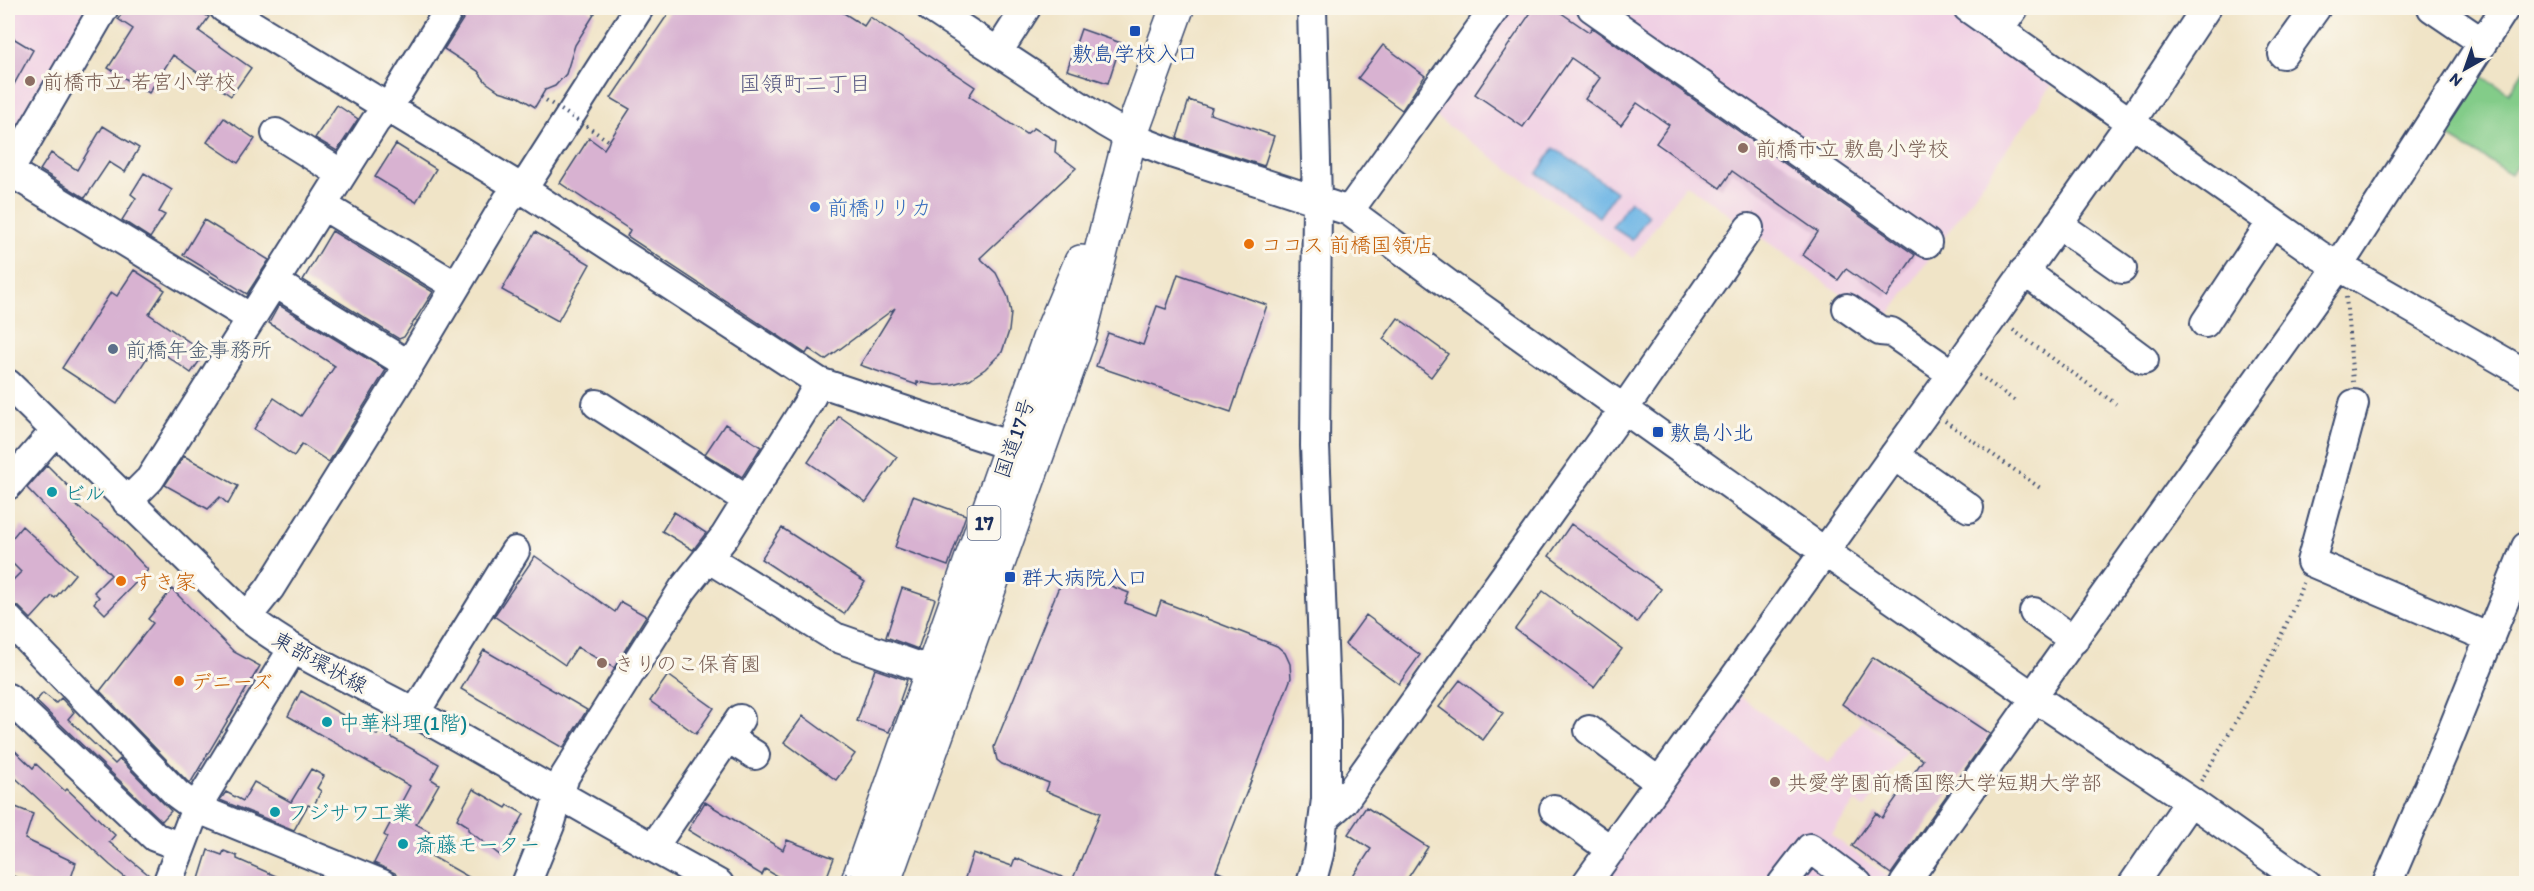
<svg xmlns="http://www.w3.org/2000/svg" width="2534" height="891" viewBox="0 0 2534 891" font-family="Itim,'Klee One',sans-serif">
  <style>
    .built { fill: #f0d0e4 }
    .green { fill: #83cc89; stroke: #4f7e74; stroke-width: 1.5 }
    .water { fill: #6eb6e5; stroke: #4472a2; stroke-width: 1.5 }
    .building { fill: #d8b2d1 }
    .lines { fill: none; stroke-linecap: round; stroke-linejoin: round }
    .minor-casing { stroke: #3b4a6e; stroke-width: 32 }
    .highway-casing { stroke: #3b4a6e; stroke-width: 36 }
    .path { stroke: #3b4a6e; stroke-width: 4; stroke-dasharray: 1.5 4.5; stroke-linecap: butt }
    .minor { stroke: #fff; stroke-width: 28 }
    .highway { stroke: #fff; stroke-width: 33 }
    .path-bridge { stroke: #3b4a6e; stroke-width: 4; stroke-dasharray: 1.5 4.5; stroke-linecap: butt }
    .transit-dot { fill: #1a4fb4; stroke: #fbf7ec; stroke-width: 2 }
    .education-dot { fill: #8d6e63; stroke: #fbf7ec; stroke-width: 2 }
    .shop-dot { fill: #3f7fe0; stroke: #fbf7ec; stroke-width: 2 }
    .food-dot { fill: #e8710a; stroke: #fbf7ec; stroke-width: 2 }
    .service-dot { fill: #5c6f8a; stroke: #fbf7ec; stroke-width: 2 }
    .culture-dot { fill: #0f9aa8; stroke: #fbf7ec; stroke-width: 2 }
    .labels { text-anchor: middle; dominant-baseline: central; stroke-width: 6; stroke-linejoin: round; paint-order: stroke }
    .shield { fill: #fbf7ec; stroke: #5e6b89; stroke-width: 1.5 }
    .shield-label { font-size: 20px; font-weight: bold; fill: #1b2f5e }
    .transit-label { font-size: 21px; fill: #164399; stroke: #fbf7ec; text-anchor: start }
    .education-label { font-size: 21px; fill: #785e54; stroke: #fbf7ec; text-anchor: start }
    .shop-label { font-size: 21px; fill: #366cbe; stroke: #fbf7ec; text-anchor: start }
    .food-label { font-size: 21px; fill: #c56008; stroke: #fbf7ec; text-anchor: start }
    .service-label { font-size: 21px; fill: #4e5e75; stroke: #fbf7ec; text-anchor: start }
    .street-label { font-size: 21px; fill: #1b2f5e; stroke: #fbf7ec }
    .culture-label { font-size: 21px; fill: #0d838f; stroke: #fbf7ec; text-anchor: start }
    .neighbourhood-label { font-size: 22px; fill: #5d5d86; stroke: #fbf7ec }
  </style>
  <rect width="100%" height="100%" fill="#fbf7ec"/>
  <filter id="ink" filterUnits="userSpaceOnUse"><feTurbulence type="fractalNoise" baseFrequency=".0167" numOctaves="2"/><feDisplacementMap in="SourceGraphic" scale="12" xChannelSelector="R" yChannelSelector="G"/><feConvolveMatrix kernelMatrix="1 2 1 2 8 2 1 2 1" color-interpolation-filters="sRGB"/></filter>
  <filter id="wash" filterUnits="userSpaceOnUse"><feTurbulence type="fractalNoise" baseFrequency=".008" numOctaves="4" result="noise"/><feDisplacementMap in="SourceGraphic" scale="24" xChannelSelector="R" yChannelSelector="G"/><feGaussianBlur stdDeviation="1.35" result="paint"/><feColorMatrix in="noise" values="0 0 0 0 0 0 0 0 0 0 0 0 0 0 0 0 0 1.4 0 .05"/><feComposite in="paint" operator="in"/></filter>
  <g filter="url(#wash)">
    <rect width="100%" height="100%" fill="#f0e4c7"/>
    <path class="built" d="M8,8H95L8,154Z
      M1505,8H1943L2052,85L1883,324L1686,184L1633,258L1429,112Z
      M1733,691L1829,763L1862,720L1906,752L1865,808L1855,802L1831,835L1893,880L1891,883L1805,884L1800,880L1798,884H1595Z"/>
    <path class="green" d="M2526,66V150L2511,174L2437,130L2474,71L2509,93Z"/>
    <path class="water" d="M1554,148L1616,192L1599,217L1537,173Z
      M1630,201L1649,215L1632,240L1612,227Z"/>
    <g id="blocks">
      <path class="building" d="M126,8H195L209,17L199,31L251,68L231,96L173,55L149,93L108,68L133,29L118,19Z
        M470,8H585L595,13L575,45L566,74L555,86L545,90L535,107L519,97L499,91L486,82L478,71L444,49Z
        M672,8H836L864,26L870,17L975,87L969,96L1026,134L1034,128L1056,141L1055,152L1076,168L980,258L996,273L1008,297L1011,313L1009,331L1002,352L985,369L970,379L953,384L936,385L917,382V385L860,365L895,308L825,360L809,349L806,354L627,236L630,230L560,183L589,138L604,149L630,109L611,98Z
        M1534,8H1554L1589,32L1592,28L1915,255L1886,297L1846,269L1838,280L1803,255L1818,232L1732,171L1720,188L1656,143L1669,125L1637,103L1621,125L1585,99L1600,78L1571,58L1523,127L1475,94Z
        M1081,29L1121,43L1108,83L1067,70Z
        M8,35L33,50L8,95Z
        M1383,45L1425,76L1402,110L1358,78Z
        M1189,100L1212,108L1210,114L1274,136L1264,166L1177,138Z
        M337,105L358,119L337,151L315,138Z
        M224,118L255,139L238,163L207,142Z
        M103,126L139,148L125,172L109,162L85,198L40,170L51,153L77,170Z
        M396,144L436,169L416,202L375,177Z
        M144,173L172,190L159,212L165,215L150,238L122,220L136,198L131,194Z
        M204,220L269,260L247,294L183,255Z
        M332,231L433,292L404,337L399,339L303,280Z
        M535,232L590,264L558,321L502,290Z
        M134,270L165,290L149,314L205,353L191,373L154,347L117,404L62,368L111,292L117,296Z
        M1178,274L1267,305L1231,412L1096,366L1108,333L1143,345L1157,306L1166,309Z
        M279,305L386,370L329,462L302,444L294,456L254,429L274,398L301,416L335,366L269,323Z
        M1398,318L1448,354L1431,377L1383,339Z
        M839,416L897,457L866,502L808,462Z
        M725,424L761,447L742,477L705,454Z
        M184,456L238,486L228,504L220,497L208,509L165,485Z
        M47,465L81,499L75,505L114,534L148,570L105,614L94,603L99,597L94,592L111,575L27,488Z
        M913,496L966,515L948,566L895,547Z
        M674,512L706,533L693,550L662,531Z
        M1571,524L1661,589L1637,622L1549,556Z
        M22,526L75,574L55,598L52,596L31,619L19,607L8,603V585L21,572L8,559V543Z
        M782,528L865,582L844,614L761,559Z
        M535,556L615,612L621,602L646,616L614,668L577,647L565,665L494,616Z
        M1085,576L1129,593L1125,603L1156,615L1161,601L1277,646L1285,653L1290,664L1291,678L1216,871L1245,884H963L973,853L1012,866L1015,858L1072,881L1100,813L1046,791L1049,783L1002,764L997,760L994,747L1058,589L1065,584L1083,581Z
        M902,588L935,599L918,649L886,637Z
        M172,589L234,652L260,666L191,782H188L100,691L153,623L148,619Z
        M1543,591L1622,649L1594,687L1515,629Z
        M1366,615L1420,655L1399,684L1345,644Z
        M484,650L587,710L563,748L461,689Z
        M1873,657L1990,734L1891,874L1852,846L1876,813L1882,818L1923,760L1842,704Z
        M875,669L907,680L900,700L902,701L889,732L857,721Z
        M668,675L714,708L696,734L650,701Z
        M1460,680L1503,713L1483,740L1439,707Z
        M301,691L377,735L380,731L439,764L431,779L439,784L416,824L429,831L419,849L481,884H401L395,873L374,863L387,837L384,835L410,786L288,716Z
        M43,693L56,703L61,698L74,712L68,719L115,764L120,759L171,811L162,821L36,701Z
        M803,716L855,754L836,780L784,742Z
        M8,744L33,768L36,764L65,791L67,789L115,835L109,842L149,875L141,884H133L110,865L8,771Z
        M311,769L324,776L317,788L321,791L313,807L308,805L294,830L220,800L226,792L243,801L254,782L291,802Z
        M473,789L506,808L508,805L524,814L501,856L468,830V826L457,819Z
        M705,802L783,850L787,840L834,858L824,884H790L765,869L762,875L688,830Z
        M8,804L33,814L25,839L76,863L69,884H32L8,874Z
        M1366,807L1428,847L1404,884H1348L1371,849L1348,834Z
        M208,850L222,855L224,851L237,856V859L294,884H212L199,879Z"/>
    </g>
  </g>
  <g filter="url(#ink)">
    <use href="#blocks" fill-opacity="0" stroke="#3b4a6e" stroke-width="1.5"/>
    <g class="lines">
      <defs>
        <path id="minor" d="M224,8L519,187L819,382L1011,446
          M931,8L1104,122L1130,137L1174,154L1349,211L1452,287L1825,552L2034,697L2190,801L2307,884
          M1592,8L1927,243
          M1968,8L2319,255L2526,374
          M2432,8L2482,42
          M1999,30L2014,8
          M998,52L1026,8
          M2283,54L2316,8
          M276,133L342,174
          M9,171L251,318
          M8,173L104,8
          M322,205L456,286
          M1349,211L1495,8
          M2058,224L2122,269
          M2024,271L2144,360
          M274,282L409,365
          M1847,308L1880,331L1891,332L1952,374
          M2205,323L2271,223
          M8,384L247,617C299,658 359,682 417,714C518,770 617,829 719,884
          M597,404L747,500
          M2354,404L2311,562L2490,638
          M1894,455L1969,508
          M8,485L55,431
          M127,502L150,479L375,122L392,102L450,8
          M708,558L835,637L932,671
          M2034,612L2074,640
          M247,617L270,588L409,365L507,201L530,178L639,8
          M8,619L177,794L196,808L382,884
          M8,698L155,837L179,846
          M415,713L515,551
          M1589,730L1659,782
          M728,738L755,755
          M1554,809L1611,850
          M1325,818L1343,802L1624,409L1749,228
          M653,848L740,719
          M167,884L196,808L292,650
          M526,884L550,825L565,776L683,589L725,536L808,403L819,382
          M1311,884L1319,854L1326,799V721L1315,446L1317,200L1312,8
          M1586,884L1961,362L2130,123L2206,8
          M1782,884L1810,848L1858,884
          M1904,884L2029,707L2037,690L2338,267L2505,8
          M2133,884L2190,801
          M2387,884L2444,751L2526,547"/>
        <path id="highway" d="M857,884L1050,336L1081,262
          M883,884L1079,338L1130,137L1177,8"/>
      </defs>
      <use href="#minor" class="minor-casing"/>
      <use href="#highway" class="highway-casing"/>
      <path class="path" d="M2346,297L2353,382
        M2013,330L2116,404
        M1979,375L2015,401
        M1945,421L2043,490
        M2201,781C2239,716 2277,654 2303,583"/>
      <use href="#minor" class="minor"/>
      <use href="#highway" class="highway"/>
      <path class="path-bridge" d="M541,97L609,141
        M845,874L863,881"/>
    </g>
  </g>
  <g class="transit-dot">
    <rect x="1129" y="25" width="12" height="12" rx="3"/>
    <rect x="1652" y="426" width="12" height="12" rx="3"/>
    <rect x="1004" y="571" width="12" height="12" rx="3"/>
  </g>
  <g class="education-dot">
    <circle cx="30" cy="81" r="6"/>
    <circle cx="1743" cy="148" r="6"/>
    <circle cx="602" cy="663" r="6"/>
    <circle cx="1775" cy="782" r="6"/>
  </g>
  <circle class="shop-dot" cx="815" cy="207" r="6"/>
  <g class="food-dot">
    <circle cx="1249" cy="244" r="6"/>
    <circle cx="121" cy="581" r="6"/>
    <circle cx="179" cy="681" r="6"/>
  </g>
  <circle class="service-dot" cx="113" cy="349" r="6"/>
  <g class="culture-dot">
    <circle cx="52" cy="492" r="6"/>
    <circle cx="327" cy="722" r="6"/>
    <circle cx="275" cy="812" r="6"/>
    <circle cx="403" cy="844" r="6"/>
  </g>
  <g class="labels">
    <rect class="shield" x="967.5" y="506" width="33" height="34" rx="4.5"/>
    <g class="shield-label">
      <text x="984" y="523">17</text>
    </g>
    <g class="transit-label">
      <text x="1135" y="53" text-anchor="middle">敷島学校入口</text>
      <text x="1670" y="432">敷島小北</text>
      <text x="1022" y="577">群大病院入口</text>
    </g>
    <g class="education-label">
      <text x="42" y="81">前橋市立 若宮小学校</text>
      <text x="1755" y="148">前橋市立 敷島小学校</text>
      <text x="614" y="663">きりのこ保育園</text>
      <text x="1787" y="782">共愛学園前橋国際大学短期大学部</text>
    </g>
    <g class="shop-label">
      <text x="827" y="207">前橋リリカ</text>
    </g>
    <g class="food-label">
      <text x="1261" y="244">ココス 前橋国領店</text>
      <text x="133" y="581">すき家</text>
      <text x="191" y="681">デニーズ</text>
    </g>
    <g class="service-label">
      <text x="125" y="349">前橋年金事務所</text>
    </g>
    <g class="street-label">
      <text transform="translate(1014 438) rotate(-71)">国道17号</text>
      <text transform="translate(320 662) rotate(29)">東部環状線</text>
    </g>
    <g class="culture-label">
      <text x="64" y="492">ビル</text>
      <text x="339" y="722">中華料理(1階)</text>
      <text x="287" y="812">フジサワ工業</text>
      <text x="415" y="844">斎藤モーター</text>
    </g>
    <g class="neighbourhood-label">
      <text x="805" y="83">国領町二丁目</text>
    </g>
  </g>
  <rect width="2534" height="891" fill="none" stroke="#fbf7ec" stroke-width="30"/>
  <g transform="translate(2465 69) rotate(220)" stroke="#fbf7ec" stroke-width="4.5" paint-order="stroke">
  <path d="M0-4.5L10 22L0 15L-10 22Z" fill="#1b2f5e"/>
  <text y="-9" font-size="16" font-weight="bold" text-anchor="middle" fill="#1b2f5e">N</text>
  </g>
</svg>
